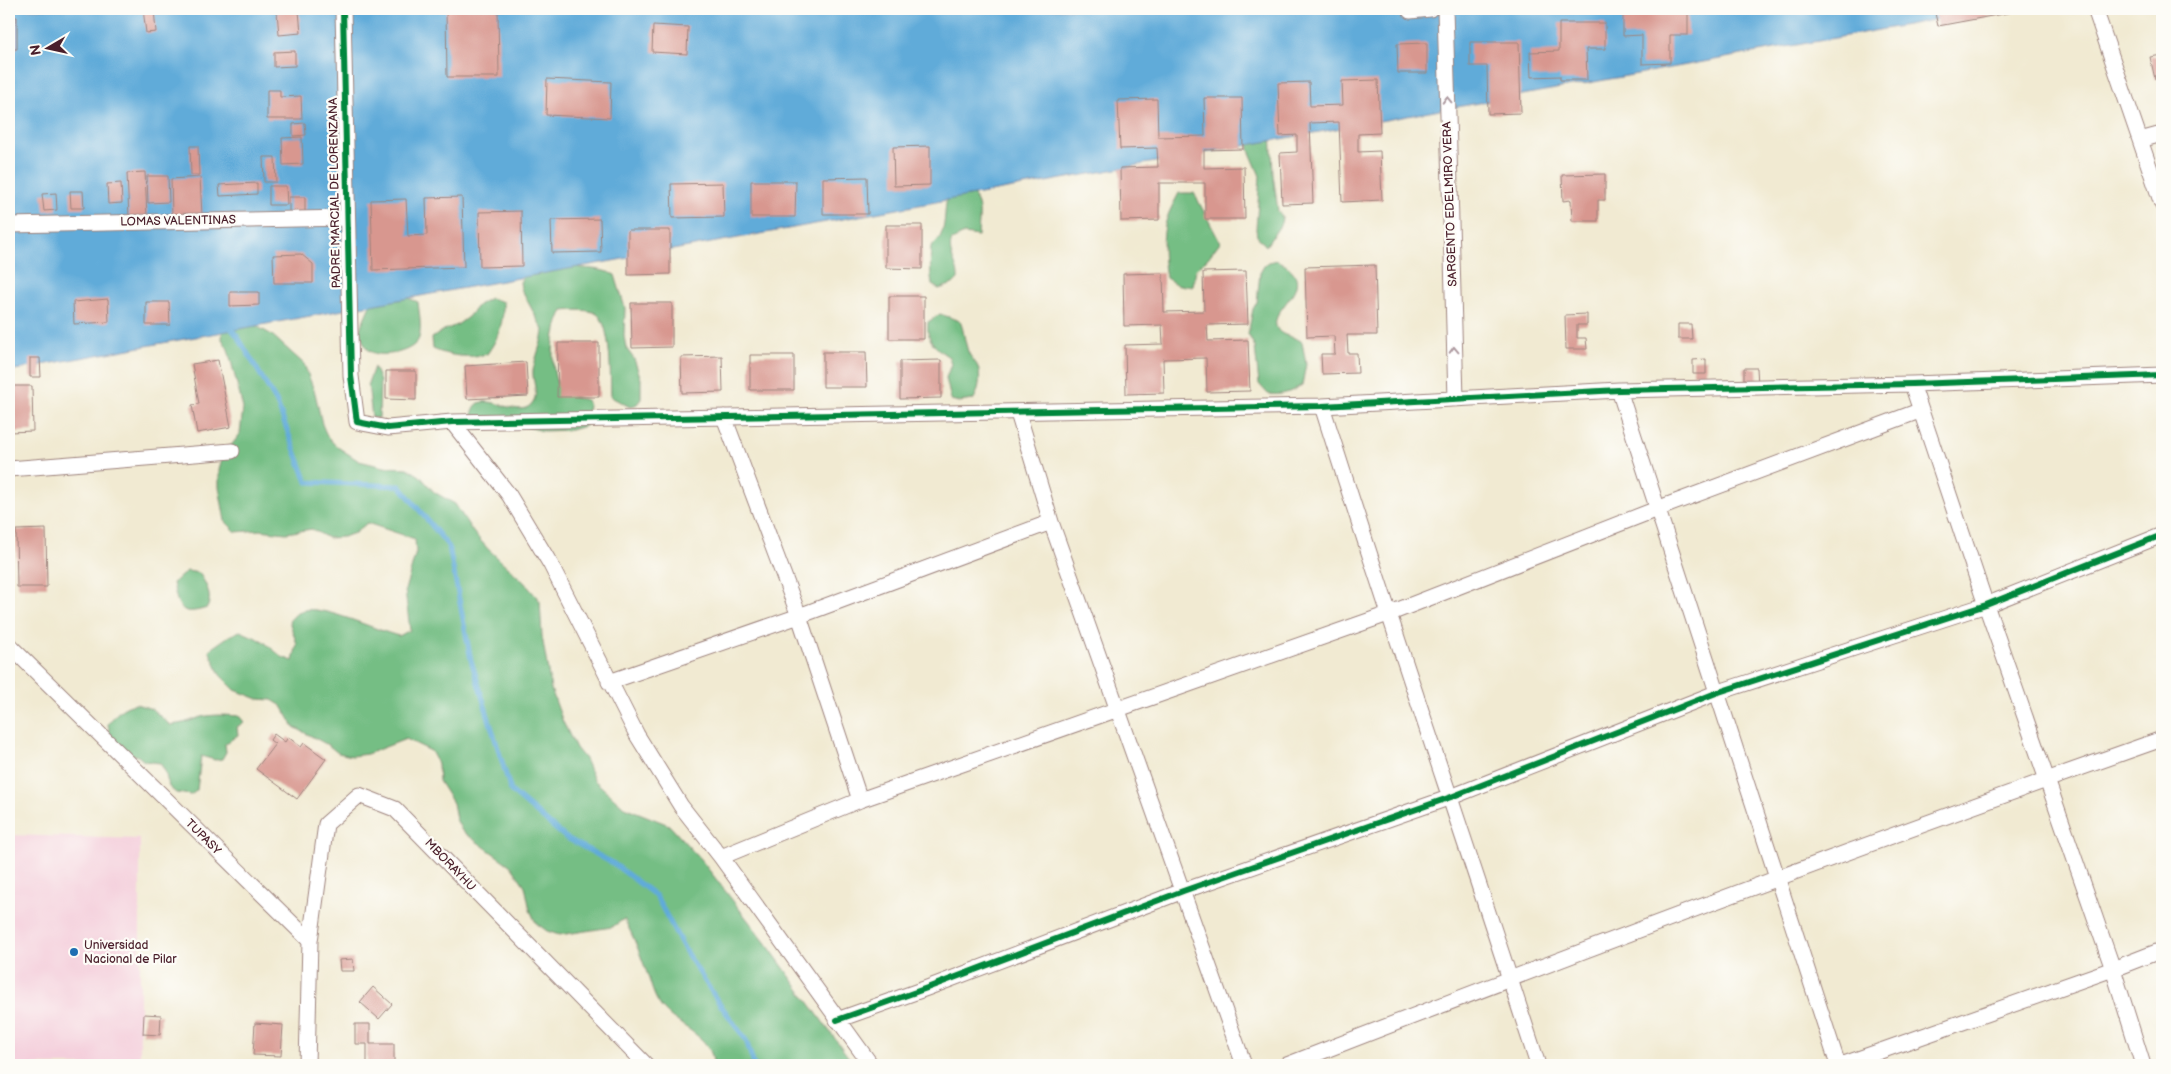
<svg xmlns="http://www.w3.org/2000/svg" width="2171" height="1074" viewBox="0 0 2171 1074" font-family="'Balsamiq Sans',sans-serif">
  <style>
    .built { fill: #f4cfdc }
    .forest { fill: #75be84; stroke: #606e58 }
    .water { fill: #61abd9; stroke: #566582 }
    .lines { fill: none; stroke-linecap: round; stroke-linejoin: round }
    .stream { stroke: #61abd9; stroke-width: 5 }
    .building { fill: #d8978f }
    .street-casing { stroke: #9e847e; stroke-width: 17 }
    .street { stroke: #fff; stroke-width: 15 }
    .cycleway-casing { stroke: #fdfcf7; stroke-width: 9 }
    .cycleway { stroke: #00873e; stroke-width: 6 }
    .oneway { stroke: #ae9aa0 }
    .poi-dot { fill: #1f6fb2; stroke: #fdfcf7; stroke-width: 2 }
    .labels { text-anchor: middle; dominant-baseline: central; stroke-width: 4.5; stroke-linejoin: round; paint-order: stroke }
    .street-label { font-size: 12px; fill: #4a1f2b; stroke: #fdfcf7 }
    .poi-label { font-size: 12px; fill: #4a1f2b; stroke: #fdfcf7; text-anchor: start }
  </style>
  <rect width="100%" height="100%" fill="#fdfcf7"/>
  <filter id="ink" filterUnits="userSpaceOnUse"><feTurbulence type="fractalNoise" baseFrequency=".02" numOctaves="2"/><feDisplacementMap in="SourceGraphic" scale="10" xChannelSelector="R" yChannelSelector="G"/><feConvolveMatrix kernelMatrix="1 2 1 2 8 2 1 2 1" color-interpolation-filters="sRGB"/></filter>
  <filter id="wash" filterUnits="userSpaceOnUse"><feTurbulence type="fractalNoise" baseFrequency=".0096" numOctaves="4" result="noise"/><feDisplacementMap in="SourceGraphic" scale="20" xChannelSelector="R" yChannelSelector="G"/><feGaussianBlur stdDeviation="1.12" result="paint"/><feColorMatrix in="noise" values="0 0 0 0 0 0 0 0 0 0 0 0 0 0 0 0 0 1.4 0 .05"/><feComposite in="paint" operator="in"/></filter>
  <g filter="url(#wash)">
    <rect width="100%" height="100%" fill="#f1ead2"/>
    <path class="built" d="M9,835L140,839V1065H9Z"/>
    <path class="forest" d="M1271,128L1273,174L1278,211L1282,217L1281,224L1266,246L1257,236L1256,229L1260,176L1249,150L1247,136Z
      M968,188C983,204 979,215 978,236L964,234L952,240C946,255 959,264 958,279L953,284L939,289L932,285C930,272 930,259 931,246C948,236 943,215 947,198Z
      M1179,193H1194L1220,242L1208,258L1196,269L1193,286H1179L1166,278C1163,260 1161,236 1167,218C1170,209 1175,201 1179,193Z
      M1276,260C1328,284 1263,309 1278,330C1283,337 1295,336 1302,342L1306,364L1302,385C1291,392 1282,396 1268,394L1259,384L1255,347L1248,334L1253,309L1257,302L1260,273L1264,266L1269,262Z
      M559,264C577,270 598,266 615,275L625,308L624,336L626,348L634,359L641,379V399L637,404L630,407L611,397C610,379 612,326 597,314C590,309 572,310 563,311C552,328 547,379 564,394C571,398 580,398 587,400L589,406L585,426L571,430L543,431L507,422L472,416C473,411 474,406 479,403C493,396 522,420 533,402C539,393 532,381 533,371C535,357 542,344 543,330L521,289L520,282L524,276Z
      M398,294L418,302C419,312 422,328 419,338C415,352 381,359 370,351C364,347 362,337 359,331L371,303Z
      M490,298L503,302C504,321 499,338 487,354C469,358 451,357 433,349L432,338L444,330L457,325L468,317L478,305Z
      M940,314L960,321C964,330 964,339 967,348C969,356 973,359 977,365C982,374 979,393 973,400L959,402L951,400L946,378L951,364L949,357C935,348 926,340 928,322Z
      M251,323L272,335L304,364L315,393L322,424L327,436L336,446L359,461L384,467L407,468L420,476L434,492L455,504L473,532L488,549L524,582L540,601L542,636L551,689L563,722L576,748L585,759L594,780L624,807L669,825L702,861L768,946L854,1065H713C714,1037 680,1028 664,1010C655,1001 652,988 648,976C641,956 634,937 624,919L612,927L559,935L547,931L536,923L530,910L525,886L511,866L462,831L456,819L453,803L439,781L438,764L431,751L406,739L367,754L352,756L338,753L328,745L294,727L282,706L272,700L258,699L235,690L220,675L209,650L229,636L240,631L263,641L282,657L293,661L297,644L289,621C292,618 297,612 301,611C320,603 377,631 399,636L410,630L405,590L416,552L415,539L367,523L355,533L343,537L328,538L312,529L286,533L260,530L236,532L225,521L219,487V470L223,456L240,434L243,408L228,349L222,339L223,327Z
      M374,367L380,381L379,418H372L368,383Z
      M187,571L199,573C206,583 213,597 207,608C179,617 178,607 173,583Z
      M136,704L152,709L170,725C181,724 188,722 198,718C211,714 225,715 239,716L244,722L237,727L238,735L225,744L226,752L222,759L215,760L201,756L197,790L191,795L176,793L169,787L165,771L160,763L144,761L138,756L130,754H121L113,752L108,724C116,714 122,706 136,704Z"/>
    <path class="water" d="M9,9H1994L9,371Z"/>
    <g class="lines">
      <path class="stream" d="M229,326L238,337L276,401L307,482L400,486L449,547L471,660L511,791L565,837L614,864L656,896L686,952L717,1000L746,1040L754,1065"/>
    </g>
    <g id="blocks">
      <path class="building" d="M143,9H154L156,32L146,33Z
        M362,9H408V12L362,14Z
        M446,9H498L499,77H447Z
        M1623,9H1688V35H1670V63L1642,64V35L1623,36Z
        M1934,9H2024V10L1938,26Z
        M299,11L301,33L279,35L277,12Z
        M9,17H17V49H9Z
        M1559,23H1605V49H1586L1587,80H1560V76L1531,77L1530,52L1559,51Z
        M653,25L688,27L687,54L652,52Z
        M1470,42H1519L1521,113L1488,114L1487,66H1470Z
        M1427,43V73H1398L1397,44Z
        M295,51V66L274,67V52Z
        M2162,55V77L2155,79L2150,57Z
        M9,67H11L10,95H9Z
        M547,79L611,82L610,118L546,115Z
        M1378,80L1380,133L1358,134V152L1380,151L1382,200L1342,202L1339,122L1310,123L1313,203L1282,204L1280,153L1297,152V135L1280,136L1278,83L1309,82L1310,106L1343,105L1342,81Z
        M267,90H280V97L301,96L302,119H267Z
        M1204,98H1242L1243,149L1204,150V168L1244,167L1245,219H1205V183H1159V220L1121,221L1120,168L1158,167L1157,148L1120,149L1118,100L1157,99L1158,137L1205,136Z
        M305,123L306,135L293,136V124Z
        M302,137L303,164L283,165L282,138Z
        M190,146H198L199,175H191Z
        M930,146V185L894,186L893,147Z
        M263,157H275L276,182H264Z
        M145,172L147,217L129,218L127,173Z
        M1605,174V200H1598V221H1572L1571,200L1563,201L1562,175Z
        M147,176H168L169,202L148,203Z
        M200,177L202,215L172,216L171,179Z
        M867,177L868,214H823V178Z
        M751,181H796L795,217H751Z
        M121,183L122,203L108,204L107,184Z
        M257,183V194L220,196L219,185Z
        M723,183L724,217L672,218L671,184Z
        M269,186H286L287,205H269Z
        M70,191H83L84,208H71Z
        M56,193L57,210L44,211L42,194Z
        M289,197H305V214H289Z
        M462,197L464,267L373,270L371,200L406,199L408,236L427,235L426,198Z
        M521,211L522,266L480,267L479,212Z
        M600,219L601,252L552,253L551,220Z
        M886,225H922V269L886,268Z
        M628,230H670V274L628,275Z
        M301,254L313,264V283H274L273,255Z
        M1375,265L1377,335H1347L1348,353H1357L1358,373L1322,374L1321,354H1335L1334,336L1307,337L1305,267Z
        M1246,271L1248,324L1207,325L1208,341L1248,340L1250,391L1207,392L1206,358L1163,359L1164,393L1126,394L1125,345L1163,344L1162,325L1124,326L1123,274L1163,273L1164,312L1204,311L1203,272Z
        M230,292H259V305L230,306Z
        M889,296H924V339H889Z
        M108,299L109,322L74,324L73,302Z
        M146,302H169L170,325H146Z
        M631,303H672V347L632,348Z
        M1587,314V325H1577V338H1586L1587,349H1566L1565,315Z
        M1678,324H1691L1692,339H1678Z
        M558,343H599V397H557Z
        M823,352H866L867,387H823Z
        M750,355H794V390H750Z
        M722,356L723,392L682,393L681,357Z
        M30,358H40L41,377H30Z
        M1706,359V374H1693V360Z
        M218,360L231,427L197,433L192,405L199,404L192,364Z
        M941,360V398L900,399V361Z
        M526,362L528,396L467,399L465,366Z
        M1744,368H1757L1758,385H1744Z
        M386,371H416V400L386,399Z
        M9,386H32L33,431L9,432Z
        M46,529L47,587H17L16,530Z
        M274,734L285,742L288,737L301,747L304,743L326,759L297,799L256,769L275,744L270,740Z
        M353,959L354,971H340L339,960Z
        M373,987L392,1004L379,1019L360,1002Z
        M144,1014L161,1015L160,1035L143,1034Z
        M255,1023L283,1025L281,1056L253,1055Z
        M355,1024H370V1044H394V1065H367V1044H355Z"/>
    </g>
  </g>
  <g filter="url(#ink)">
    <use href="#blocks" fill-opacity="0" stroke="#9e847e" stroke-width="1"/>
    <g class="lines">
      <defs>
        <path id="street" d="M343,9L351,376L357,422L388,428L452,422L1322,406L1619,390L1912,384L2162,375
          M1410,9V11L1430,9
          M1445,9L1456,399
          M2095,9L2162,204
          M2140,140L2162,134
          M9,225L346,218
          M1912,384L1986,605L2113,969L2143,1065
          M1619,390L1838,1065
          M1322,406C1391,626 1467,845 1538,1065
          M1018,413L1051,522L1244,1065
          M724,417L799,616L860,800
          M452,422L509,495L551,565L637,735L681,806L721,857L871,1065
          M9,469L232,451
          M9,645L310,941L307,1065
          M609,682L799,616L1051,522
          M721,857L860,800L1388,614L1657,509L1919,411
          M310,941L326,824L359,795L395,809L646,1065
          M837,1020L927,988L1183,891L1451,797L1716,693L1986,605L2162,535
          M1287,1065C1577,952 1869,842 2162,739
          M1841,1065L2113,969L2162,950"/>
      </defs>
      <use href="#street" class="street-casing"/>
      <use href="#street" class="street"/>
      <defs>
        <path id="cycleway" d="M343,9L351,376L357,422L388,428L452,422L1322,406L1619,390L1912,384L2162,375
          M837,1020L927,988L1183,891L1451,797L1716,693L1986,605L2162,535"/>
      </defs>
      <use href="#cycleway" class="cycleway-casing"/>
      <use href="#cycleway" class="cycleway"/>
    </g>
    <defs><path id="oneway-chevron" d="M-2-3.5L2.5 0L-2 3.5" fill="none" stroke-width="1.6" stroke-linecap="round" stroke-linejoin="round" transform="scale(1.25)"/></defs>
    <g class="oneway">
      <use href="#oneway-chevron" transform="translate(1447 100) rotate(-92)"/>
      <use href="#oneway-chevron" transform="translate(1454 350) rotate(-92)"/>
    </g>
  </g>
  <circle class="poi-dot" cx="74" cy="952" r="5"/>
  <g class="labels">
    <g class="street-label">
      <text transform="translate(335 193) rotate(-91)">PADRE MARCIAL DE LORENZANA</text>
      <text transform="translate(1450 204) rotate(-92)">SARGENTO EDELMIRO VERA</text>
      <text transform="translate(178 221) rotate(-1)">LOMAS VALENTINAS</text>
      <text transform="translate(203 837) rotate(45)">TUPASY</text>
      <text transform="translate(450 865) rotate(46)">MBORAYHU</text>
    </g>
    <g class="poi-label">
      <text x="84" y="945">Universidad<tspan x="84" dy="14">Nacional de Pilar</tspan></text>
    </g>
  </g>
  <rect width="2171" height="1074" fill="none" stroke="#fdfcf7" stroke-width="30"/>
  <g transform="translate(48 48) rotate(261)" stroke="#fdfcf7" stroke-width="4" paint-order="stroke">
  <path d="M0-4L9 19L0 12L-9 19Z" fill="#4a1f2b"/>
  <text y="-8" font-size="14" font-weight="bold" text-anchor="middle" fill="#4a1f2b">N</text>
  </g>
</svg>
